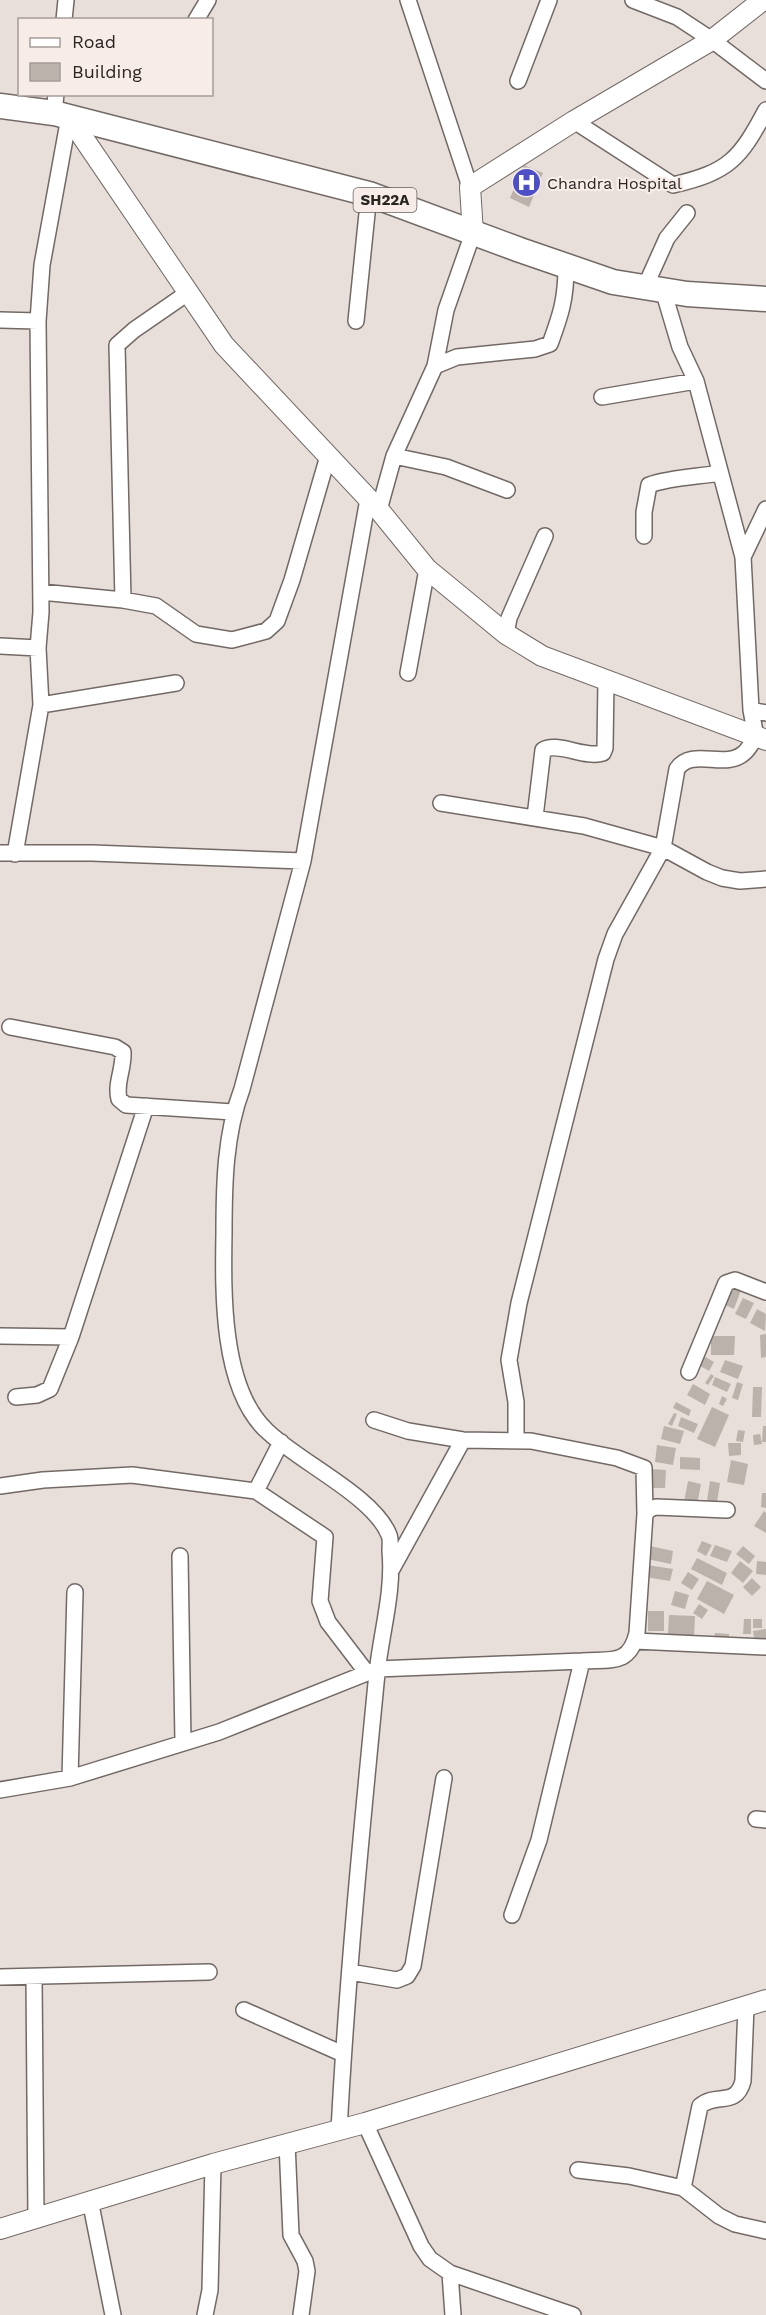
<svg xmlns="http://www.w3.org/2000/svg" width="766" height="2315" viewBox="0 0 766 2315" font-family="'Work Sans',sans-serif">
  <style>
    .building { fill: #bab2ab }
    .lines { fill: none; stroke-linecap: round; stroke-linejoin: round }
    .minor-casing { stroke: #726965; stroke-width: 18 }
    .tertiary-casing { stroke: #726965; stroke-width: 22 }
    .primary-casing { stroke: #726965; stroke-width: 27 }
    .minor { stroke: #fff; stroke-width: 15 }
    .tertiary { stroke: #fff; stroke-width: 20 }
    .primary { stroke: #fff; stroke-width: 24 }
    .labels { text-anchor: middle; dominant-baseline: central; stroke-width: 4.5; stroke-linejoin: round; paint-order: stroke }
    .shield { fill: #f7ece7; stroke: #67615e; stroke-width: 1.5 }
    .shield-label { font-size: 15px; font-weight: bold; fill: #292523 }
    .poi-label { font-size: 16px; fill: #292523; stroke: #f7ece7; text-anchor: start }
  </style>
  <rect width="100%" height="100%" fill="#e9dfda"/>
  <path class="building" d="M524,165L543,173L529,207L510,198Z
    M732,1287L741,1290L734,1309L725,1305Z
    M743,1298L754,1303L746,1319L735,1314Z
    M757,1309L766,1314L765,1331L750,1323Z
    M766,1334V1357L761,1358L760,1335Z
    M711,1336H735L734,1355H711Z
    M702,1355L714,1362L709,1371L697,1364Z
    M725,1360L743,1366L738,1379L720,1372Z
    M711,1374L714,1376L708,1385L705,1383Z
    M715,1377L731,1384L727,1392L712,1385Z
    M737,1382L743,1384L738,1400L732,1398Z
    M693,1384L710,1394L705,1405L687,1395Z
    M753,1387H762L761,1417H752Z
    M722,1396L727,1399L723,1406L719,1404Z
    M676,1402L691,1410L689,1416L673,1408Z
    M712,1407L729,1415L715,1447L697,1439Z
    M674,1413L677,1414L672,1426L668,1424Z
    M681,1417L698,1424L694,1433L678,1426Z
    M664,1426L684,1431L680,1444L661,1439Z
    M763,1426H766V1442H762Z
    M738,1430L745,1431L743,1442L736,1441Z
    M760,1434L762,1444L754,1445L753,1435Z
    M728,1443H741V1455L729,1456Z
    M657,1445L676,1448L673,1465L655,1462Z
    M680,1457L700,1458V1470L680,1469Z
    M731,1460L748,1464L744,1485L727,1482Z
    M651,1469L666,1470L665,1488H650Z
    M688,1481L701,1484L697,1505L684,1502Z
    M710,1481L720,1483L717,1502L707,1501Z
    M762,1493H766V1508L761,1507Z
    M764,1511L766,1513V1533L754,1526Z
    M702,1541L712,1545L706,1556L697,1551Z
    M715,1545L732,1551L727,1562L710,1556Z
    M650,1546L673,1551L671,1564L647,1559Z
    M743,1546L755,1556L749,1564L736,1554Z
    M697,1558L727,1573L722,1585L691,1569Z
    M740,1561L753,1571L743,1583L731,1573Z
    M757,1561L766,1562V1575L756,1574Z
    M647,1565L673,1569L670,1581L645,1577Z
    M688,1572L699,1579L692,1590L681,1583Z
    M752,1578L761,1587L752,1596L743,1587Z
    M707,1581L734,1595L724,1614L697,1599Z
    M675,1591L689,1595L685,1609L671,1605Z
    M699,1604L708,1610L702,1619L693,1613Z
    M648,1611H664V1631H648Z
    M669,1615L695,1616L694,1636L668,1635Z
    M744,1619H751V1634H743Z
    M753,1619H762V1628H753Z
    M766,1629V1641L755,1643L753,1631Z
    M715,1633L729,1634V1639L714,1638Z"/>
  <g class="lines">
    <defs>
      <path id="minor" d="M408,0L470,187
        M633,0L677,17L712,40L766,81
        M64,20L66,0
        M196,20L208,0
        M518,81L549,0
        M54,113L56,94
        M574,121L673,185C729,172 740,159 766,110
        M645,287L667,238L687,213
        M0,320L38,321
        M356,321L369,194
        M435,366L446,310L473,233
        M602,397L696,381
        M394,456L446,467L507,490
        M379,510L394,456L435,366L457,357L535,349L550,344C561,314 566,299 566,266
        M644,536V512L649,485C672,477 697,477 720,473
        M743,557L766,509
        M41,592L123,600L156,606L196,634L232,640L266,631L277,621L292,580L328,456
        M123,600L117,345L134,330L189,292
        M506,634L509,618L545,536
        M0,646L38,648
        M408,673L427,569
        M41,705L176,683
        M751,710L766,713
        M441,803L584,826L663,848L707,872L722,878L740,881L766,879
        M535,817L543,750C557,741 585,759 603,753L605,748L606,680
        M0,853H92L303,861
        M15,854L41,705L38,648L41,612L38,321L42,265L69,117
        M10,1027L115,1047L123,1052C124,1069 115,1083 119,1099L126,1105L233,1112
        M0,1336L71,1337
        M689,1372L726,1283L735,1280L766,1292
        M16,1397L37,1395L50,1389L71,1337L146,1106
        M374,1420L408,1431L463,1440L531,1441L617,1458L644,1468L645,1514
        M516,1441V1402L509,1360L519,1303L606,959L615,934L663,848L677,769C692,747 725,770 744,753C749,749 752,742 756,737L751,710L743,557L696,381L680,347L663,290
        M0,1486L43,1480L132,1475L256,1491L325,1537L320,1601L328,1622L367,1673
        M256,1491L281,1442
        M180,1556L183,1743
        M392,1569L463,1440
        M635,1641L766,1647
        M70,1778L75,1592
        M0,1790L70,1778L219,1732L377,1669L582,1661C611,1659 629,1666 637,1633L645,1514L650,1509L656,1507L727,1510
        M756,1819L766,1820
        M512,1915L539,1840L582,1661
        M350,1972L397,1980L407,1976L413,1966L444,1778
        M0,1977L209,1972
        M34,1977L36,2217
        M244,2010L343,2054
        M365,2123L421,2246L430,2259L450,2273L573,2315
        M339,2131C347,1978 362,1826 377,1673C381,1633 394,1592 390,1551C390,1546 391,1539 389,1535C374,1496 297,1461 266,1430C221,1387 223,1291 224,1233C224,1184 225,1134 242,1089L303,861L368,499
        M287,2143L291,2235L305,2261L307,2271L301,2315
        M578,2170L629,2176L683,2188L719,2216L735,2224L766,2231
        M683,2188L700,2106C716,2092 736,2108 743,2081L746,2007
        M90,2200L113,2315
        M450,2273L453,2315
        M205,2315L210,2290L213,2164"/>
      <path id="tertiary" d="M69,117L224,345L379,510L427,569L506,634L542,656L766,740
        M473,233L470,187L574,121L712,40L763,0
        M0,2229L213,2164L365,2123L766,2000"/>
      <path id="primary" d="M0,106L54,113L369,194L520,250L613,282L687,294L766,299"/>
    </defs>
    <use href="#minor" class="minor-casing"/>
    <use href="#tertiary" class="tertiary-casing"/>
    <use href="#primary" class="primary-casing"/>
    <use href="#minor" class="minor"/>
    <use href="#tertiary" class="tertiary"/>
    <use href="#primary" class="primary"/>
  </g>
  <defs>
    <symbol id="hospital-disc" viewBox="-11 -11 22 22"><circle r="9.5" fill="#4c4fc5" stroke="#f7ece7"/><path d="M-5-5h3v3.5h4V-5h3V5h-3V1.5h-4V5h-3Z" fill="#fff"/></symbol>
  </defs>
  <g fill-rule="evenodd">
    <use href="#hospital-disc" x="510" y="166" width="33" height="33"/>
  </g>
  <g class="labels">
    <rect class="shield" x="353.5" y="188" width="63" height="24" rx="4.5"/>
    <g class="shield-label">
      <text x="385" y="200">SH22A</text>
    </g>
    <g class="poi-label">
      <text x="547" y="183">Chandra Hospital</text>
    </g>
  </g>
  <rect x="18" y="18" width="195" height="78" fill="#f7ece7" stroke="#a59c99" stroke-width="1.5"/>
  <rect x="30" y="38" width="30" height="9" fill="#ffffff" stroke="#a59c99" stroke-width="1.5"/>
  <text x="72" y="48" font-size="18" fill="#292523">Road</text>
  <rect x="30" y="63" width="30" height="18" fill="#bab2ab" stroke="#a59c99" stroke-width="1.5"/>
  <text x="72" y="78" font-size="18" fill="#292523">Building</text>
</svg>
